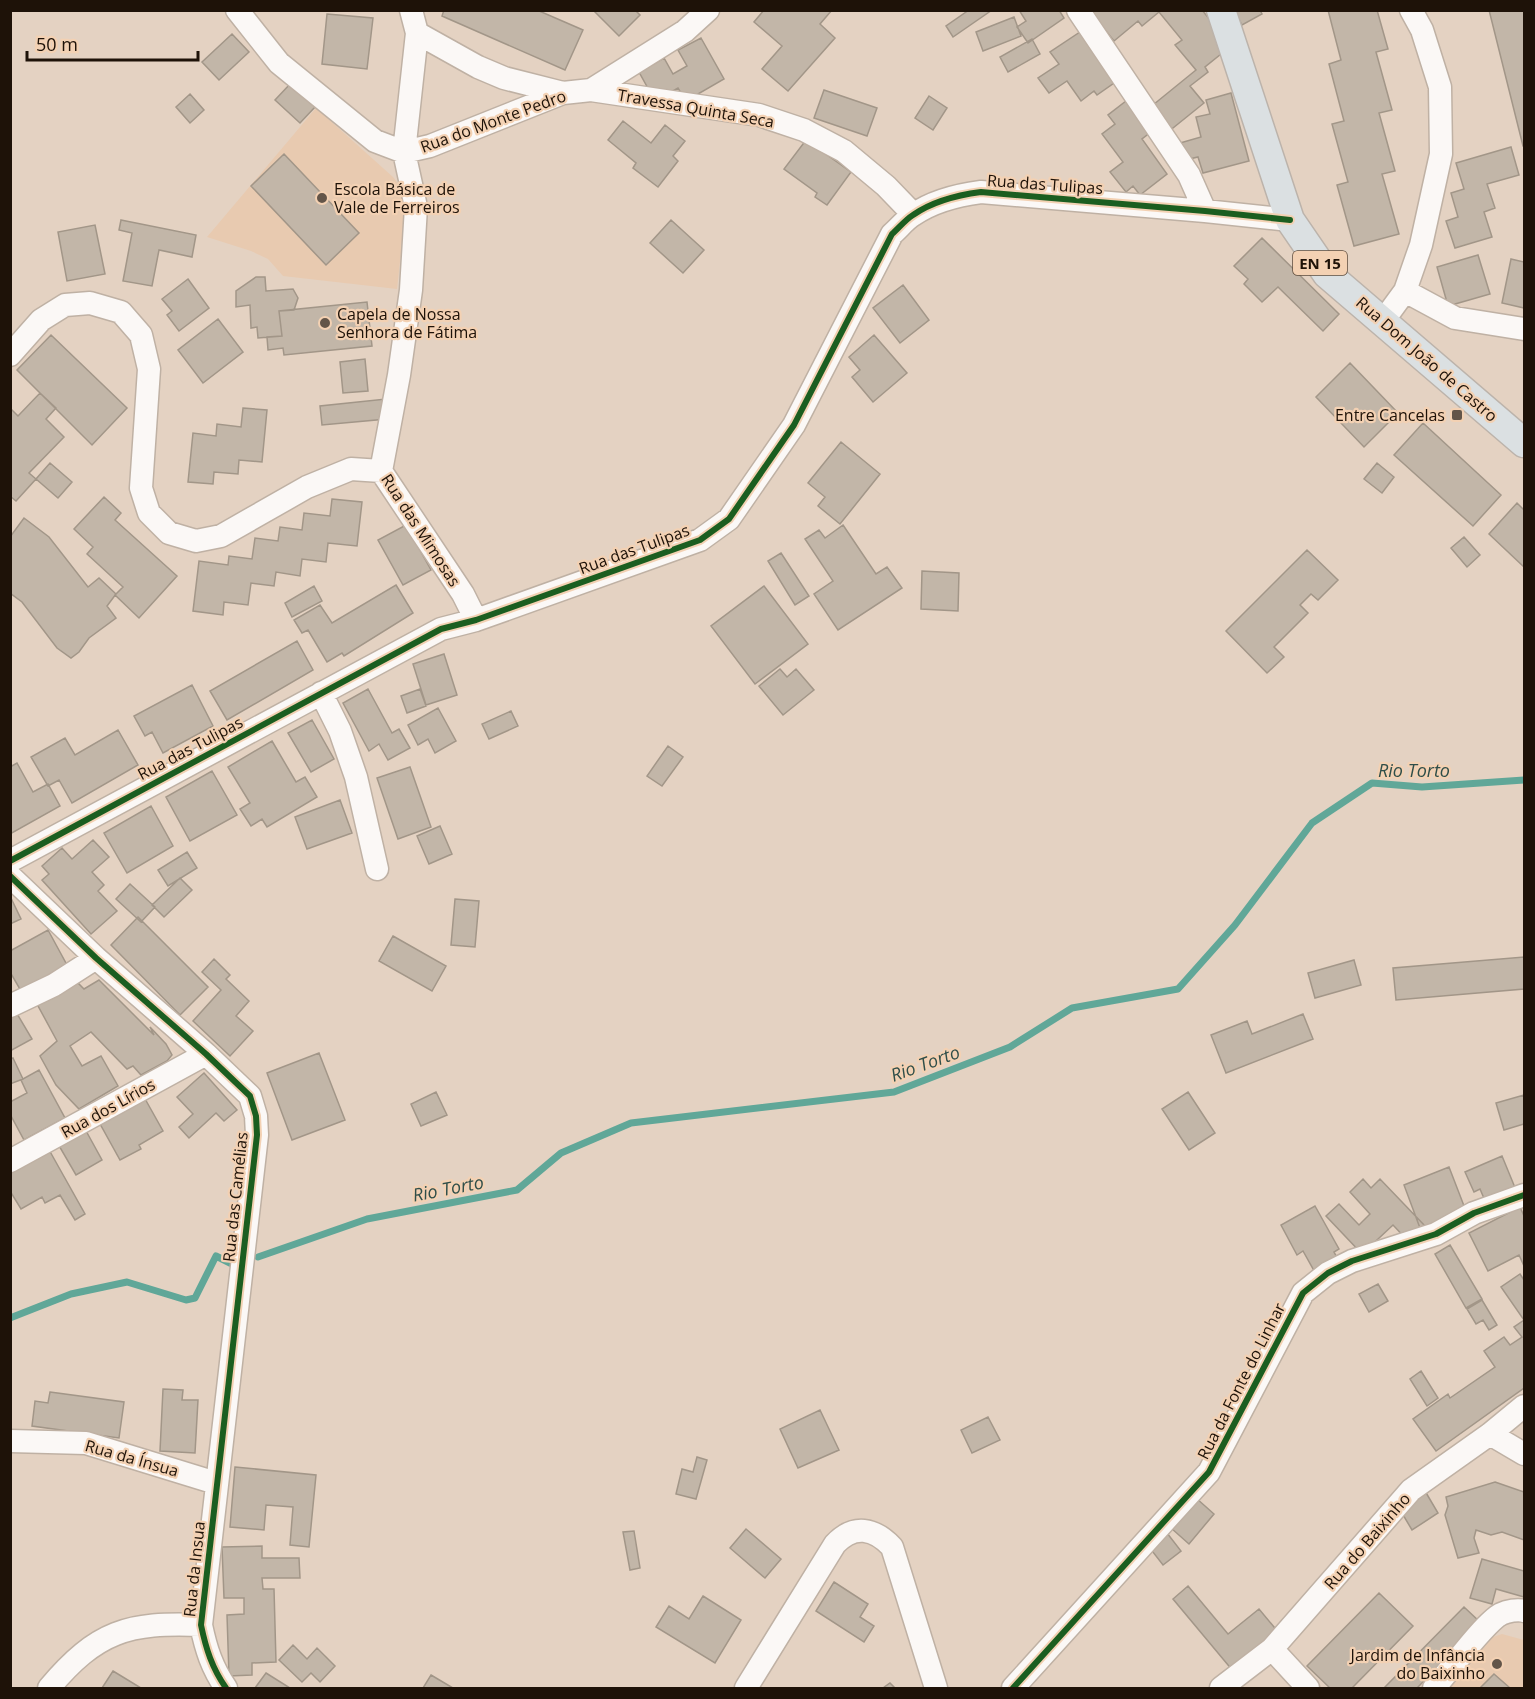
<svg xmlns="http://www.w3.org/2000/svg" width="1535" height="1699" viewBox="0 0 1535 1699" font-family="'Open Sans',sans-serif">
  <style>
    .built { fill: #e8cab0 }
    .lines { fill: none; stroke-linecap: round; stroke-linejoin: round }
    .stream { stroke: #60a798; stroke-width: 7 }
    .building { fill: #c2b6a8; stroke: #a29688; stroke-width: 1.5 }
    .minor-casing { stroke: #bfb1a4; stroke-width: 25 }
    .major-casing { stroke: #bcb3ab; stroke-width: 31 }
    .minor { stroke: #fbf8f6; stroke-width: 22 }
    .major { stroke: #dbe0e2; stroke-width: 28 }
    .cycleway-casing { stroke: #f3d1b3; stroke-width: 10 }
    .cycleway { stroke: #1b5e20; stroke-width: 6 }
    .poi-dot { fill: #635549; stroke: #f3d1b3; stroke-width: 2 }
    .labels { text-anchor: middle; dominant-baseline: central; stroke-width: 4.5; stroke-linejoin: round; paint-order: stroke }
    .shield { fill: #f3d1b3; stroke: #5e4b3b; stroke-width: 1.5 }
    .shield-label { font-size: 15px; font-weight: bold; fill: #1e1208 }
    .street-label { font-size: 16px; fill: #1e1208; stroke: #f3d1b3 }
    .poi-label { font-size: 16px; fill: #1e1208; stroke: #f3d1b3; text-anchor: start }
    .water-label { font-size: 18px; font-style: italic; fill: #2f4e49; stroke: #f3d1b3 }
  </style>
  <rect width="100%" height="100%" fill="#e4d2c2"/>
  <path class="built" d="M316,108L393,177L402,188L406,207L397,289L283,276L268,259L251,251L207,237Z
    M1502,1634L1524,1640V1688H1449L1493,1637Z"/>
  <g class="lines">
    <path class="stream" d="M258,1257L367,1219L517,1190L561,1153L631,1123L894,1092L1010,1047L1072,1008L1178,989L1235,925L1312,823L1372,783L1422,787L1524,780
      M10,1318L71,1294L127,1282L186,1300L195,1298L216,1256L230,1263"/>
  </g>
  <path class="building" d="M444,10H537L583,30L565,70L442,16Z
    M593,10H635L640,15L619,36Z
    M764,10H832L820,24L835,38L788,91L762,69L782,46L754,22Z
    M969,10H992L953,37L946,26Z
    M1019,10H1059L1064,18L1028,43L1017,27L1026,21Z
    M1089,10H1202L1231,46L1205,67L1208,72L1190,86L1204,103L1168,132L1148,109L1196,70L1175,45L1182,40L1159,12L1142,26L1138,21L1114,41Z
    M1234,10H1260L1262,14L1242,25Z
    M1328,10H1377L1388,49L1376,52L1392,110L1379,113L1395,171L1382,174L1399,234L1354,246L1337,185L1348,182L1332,124L1344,121L1329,64L1341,60Z
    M1489,10H1524V146H1523Z
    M327,14L373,18L367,69L322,64Z
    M1014,17L1021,36L983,51L976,32Z
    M1080,32L1114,83L1097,95L1094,91L1081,101L1067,81L1049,93L1038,78L1059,64L1050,52Z
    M232,34L249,52L219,80L202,62Z
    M701,38L724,79L686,101L678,88L655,101L639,72L664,58L673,74L687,66L678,50Z
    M1032,39L1040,54L1008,72L1000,57Z
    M290,84L315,107L300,123L275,100Z
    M824,90L877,108L867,136L814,118Z
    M1231,93L1249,161L1203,173L1198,157L1185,160L1180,143L1201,137L1196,117L1210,114L1206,100Z
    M190,94L204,110L190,123L176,107Z
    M929,96L947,108L933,130L915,118Z
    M1126,101L1151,132L1142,139L1167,174L1140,195L1133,186L1126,192L1110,172L1123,162L1102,134L1115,124L1108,115Z
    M623,121L651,143L665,125L685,141L673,156L678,161L658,187L633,168L636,163L608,140Z
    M806,140L851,172L827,205L815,197L817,193L784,169Z
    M1511,147L1519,175L1487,184L1495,208L1484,212L1492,237L1455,248L1446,221L1458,217L1451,193L1464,189L1456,163Z
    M284,154L359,233L326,265L251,186Z
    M121,220L196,235L192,257L159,250L152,286L123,281L132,233L119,230Z
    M671,220L704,250L683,273L650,243Z
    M95,225L105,274L67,281L58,232Z
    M1262,238L1339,314L1323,331L1278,287L1262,302L1244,284L1248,279L1234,266Z
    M1478,255L1490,294L1448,306L1437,267Z
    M1511,259L1524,262V308L1502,303Z
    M256,277H265L266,291L293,289L298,298L294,310L279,311L282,336L258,338L257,327L251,328L250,305L236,307V291Z
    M188,279L209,308L179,331L167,315L172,311L162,299Z
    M903,285L929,320L900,343L873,308Z
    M367,302L372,346L284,355L283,348L268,350L267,337L282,336L279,311Z
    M218,319L243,352L203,383L178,350Z
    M51,335L127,408L92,445L17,370Z
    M874,335L907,373L873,402L852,377L860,370L849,357Z
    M365,359L368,391L343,393L340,362Z
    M1350,363L1398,413L1364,447L1316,397Z
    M40,393L56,408L46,419L64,437L29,473L36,479L16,501L10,496V408L18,416Z
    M386,399L387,419L322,425L320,406Z
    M243,408L267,410L262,462L239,460L238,474L214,472L213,484L188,482L193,433L216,436L217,424L241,427Z
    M1423,423L1501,495L1473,526L1394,455Z
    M841,442L880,474L840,524L818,506L825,497L808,483Z
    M50,463L72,482L58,498L36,479Z
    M1377,463L1394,477L1382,493L1364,479Z
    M104,497L121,513L115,520L177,576L139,618L115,595L123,587L87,554L93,547L74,529Z
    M332,499L362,502L357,546L328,543L326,562L302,559L300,576L276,572L274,586L251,583L248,605L224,602L223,615L193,611L199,561L228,565L229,556L252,559L255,538L278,541L280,527L302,530L304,513L330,516Z
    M1517,503L1524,510V567L1489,534Z
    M24,518L49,537L88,587L99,578L116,594L107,606L116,618L89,638L79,652L71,658L57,648L22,602L10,593V537Z
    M406,525L431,570L403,585L378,540Z
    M843,525L876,574L887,567L902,588L838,630L814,594L833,581L805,539L819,530L825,538Z
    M1464,537L1480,555L1467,567L1451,548Z
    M1307,550L1338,580L1318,600L1311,594L1300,605L1308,613L1274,647L1284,657L1267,673L1226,631Z
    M781,553L809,596L795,605L768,561Z
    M922,571L959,573L958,611L921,609Z
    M396,585L413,613L344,656L342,653L327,662L308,630L302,633L294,620L320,605L332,623Z
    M314,586L322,601L292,617L285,603Z
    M764,586L808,644L755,684L711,626Z
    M297,641L313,670L227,720L210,691Z
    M444,654L457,695L426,705L413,664Z
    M780,669L787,677L796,669L814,690L783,715L759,686Z
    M192,685L213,726L163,753L152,732L145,736L134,716Z
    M368,689L392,733L399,729L410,748L388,760L379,744L369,751L343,703Z
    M420,689L426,706L407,713L401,696Z
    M438,708L456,741L435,753L428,739L418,745L408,725Z
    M511,711L518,726L489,739L482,724Z
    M312,720L334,759L311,772L288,733Z
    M118,730L138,765L72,803L59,780L48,786L31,757L65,738L75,755Z
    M272,741L296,782L305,777L317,797L267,827L262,819L251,826L240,809L250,803L228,767Z
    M668,746L683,757L662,786L647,776Z
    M17,763L33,792L48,784L60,806L10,834V767Z
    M410,767L431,827L398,839L377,778Z
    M212,771L237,815L190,841L166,797Z
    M340,800L352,833L307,849L295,817Z
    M151,806L173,846L127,873L104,833Z
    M440,826L452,854L429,864L417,836Z
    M93,840L109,857L92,872L104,885L98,891L117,911L91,934L42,880L49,874L42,866L62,848L72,859Z
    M187,852L197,868L168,886L158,870Z
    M180,878L192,890L164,917L152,905Z
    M130,884L155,907L141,922L116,899Z
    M10,896L21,919L10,924Z
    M455,899L479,901L475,947L451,945Z
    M138,917L208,987L180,1015L111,945Z
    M48,930L67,965L21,991L10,972V951Z
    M393,936L446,966L432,991L379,961Z
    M1524,957V989L1396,1000L1393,968Z
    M214,959L230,975L226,979L249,1001L236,1016L253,1031L230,1056L193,1021L221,990L202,972Z
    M1354,960L1361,985L1315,998L1308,973Z
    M99,980L154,1035L150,1027L166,1044L172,1055L167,1061L141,1075L133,1066L127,1069L91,1032L70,1046L82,1066L101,1056L118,1086L79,1109L56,1085L40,1056L57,1041L37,1004L77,982L84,989Z
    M16,1012L32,1039L10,1051V1015Z
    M1303,1014L1313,1039L1226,1073L1211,1035L1247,1021L1252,1034Z
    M319,1053L345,1120L292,1140L267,1073Z
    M13,1058L23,1079L10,1084V1059Z
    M39,1070L65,1118L24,1140L10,1114V1102L27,1093L21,1080Z
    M204,1073L237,1110L224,1121L216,1113L189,1138L179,1127L193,1114L177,1097Z
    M436,1092L447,1115L421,1126L411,1104Z
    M1188,1092L1215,1133L1189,1150L1162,1109Z
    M1524,1095V1124L1504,1130L1496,1103Z
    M144,1097L163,1131L139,1145L141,1149L120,1160L99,1122Z
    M85,1129L102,1160L76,1175L58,1144Z
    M48,1148L85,1214L75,1220L60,1195L45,1203L42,1197L21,1209L10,1191V1169Z
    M1502,1156L1516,1190L1486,1203L1480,1189L1474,1192L1465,1172Z
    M1449,1167L1466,1211L1420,1228L1404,1185Z
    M1363,1179L1371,1188L1380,1179L1425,1226L1409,1242L1393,1225L1362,1254L1326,1216L1339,1204L1359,1225L1370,1214L1350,1192Z
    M1315,1206L1339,1249L1334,1252L1340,1263L1317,1276L1303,1251L1297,1255L1281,1225Z
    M1520,1207L1524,1216V1266L1519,1255L1488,1271L1469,1233Z
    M1450,1245L1482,1299L1466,1308L1435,1254Z
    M1520,1274L1524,1280V1388L1436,1451L1413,1419L1448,1394L1450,1398L1495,1367L1484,1351L1504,1337L1510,1345L1522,1337L1514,1327L1524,1320L1501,1287Z
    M1378,1284L1388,1301L1369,1312L1359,1294Z
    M1482,1300L1497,1325L1489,1330L1483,1320L1476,1324L1467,1309Z
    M1421,1371L1438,1398L1427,1406L1410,1379Z
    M163,1389L183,1390L182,1400H198L195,1453L160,1451Z
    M50,1392L124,1402L119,1438L32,1426L35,1401L48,1403Z
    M820,1410L839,1450L798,1468L780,1429Z
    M988,1417L1000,1440L972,1453L961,1430Z
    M697,1457L707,1460L696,1499L676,1494L682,1469L693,1472Z
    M235,1467L316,1475L309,1547L290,1545L293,1507L266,1505L264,1530L230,1527Z
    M1495,1482L1524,1492V1540L1502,1532L1491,1535L1476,1530L1474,1538L1479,1553L1458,1558L1445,1515L1448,1506L1446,1497Z
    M1425,1491L1438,1513L1412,1530L1399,1508Z
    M1196,1498L1214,1514L1189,1544L1171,1528Z
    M746,1529L781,1559L765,1578L730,1548Z
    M634,1531L640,1568L630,1570L623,1532Z
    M1167,1533L1181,1551L1163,1565L1149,1547Z
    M262,1546V1558H299L300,1578H262L263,1589H274L276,1662L252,1663V1675L229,1676L227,1615L244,1614V1598H224L222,1547Z
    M1482,1559L1524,1571V1597L1496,1589L1492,1604L1470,1598Z
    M834,1582L868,1604L860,1617L874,1626L864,1642L816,1611Z
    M1188,1586L1228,1634L1259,1609L1279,1633L1233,1671L1173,1599Z
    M1379,1593L1413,1626L1352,1688H1330L1307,1666Z
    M703,1596L741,1620L715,1663L656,1627L669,1606L689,1619Z
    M1464,1607L1481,1623L1417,1688H1384Z
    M293,1645L307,1659L317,1648L335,1666L320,1682L311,1673L302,1682L279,1660Z
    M113,1671L141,1688H102Z
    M266,1673L290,1688H255Z
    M1494,1674L1510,1688H1480Z
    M431,1675L453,1688H423Z
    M890,1683L895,1688H883Z"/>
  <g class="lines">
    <defs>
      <path id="minor" d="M237,10L279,63L375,141L404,152L430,146L563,93L591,90L685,31L708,10
        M411,10L417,33L404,152L416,207L411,290L399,375L381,471L463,594L476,620
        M1078,10L1189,175L1205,211
        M417,33L478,67L504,78L563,93
        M591,90L759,115L804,130L844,151L886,186L913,214
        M1405,291L1455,318L1524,329
        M1383,321L1405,291L1421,245L1441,154L1440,87L1422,30L1411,10
        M10,355L41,320L65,305L90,303L121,312L141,335L149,369L141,488L149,513L169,533L196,541L221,536L307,487L351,469L381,471
        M321,693L340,731L356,777L377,869
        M10,861L441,629L476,620L700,540L729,519L794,425L892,234C899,228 905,220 913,215C933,201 958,195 981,192L1205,211L1290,220
        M10,876L96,958L206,1054L250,1096L256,1116L257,1135L201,1625C206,1649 212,1668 226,1688
        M10,1006L54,985L96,958
        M10,1161L206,1054
        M1490,1434L1524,1454
        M10,1441L86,1443L216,1483
        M1272,1649L1308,1688
        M49,1688C97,1631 128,1622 201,1625
        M746,1688L835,1544C854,1524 874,1528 892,1547L936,1688
        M1013,1688L1209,1472L1303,1293L1328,1273L1352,1261L1436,1234L1474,1213L1524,1195
        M1221,1688L1272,1649L1411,1490L1490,1434L1524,1406
        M1434,1688C1449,1672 1484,1623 1501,1614C1507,1611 1518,1609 1524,1611"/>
      <path id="major" d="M1221,10L1290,220L1327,274L1524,443"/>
    </defs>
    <use href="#minor" class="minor-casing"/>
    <use href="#major" class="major-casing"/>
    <use href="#minor" class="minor"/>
    <use href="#major" class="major"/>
    <defs>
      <path id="cycleway" d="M10,861L441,629L476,620L700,540L729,519L794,425L892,234C899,228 905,220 913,215C933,201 958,195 981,192L1205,211L1290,220
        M10,876L96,958L206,1054L250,1096L256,1116L257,1135L201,1625C206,1649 212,1668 226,1688
        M1013,1688L1209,1472L1303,1293L1328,1273L1352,1261L1436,1234L1474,1213L1524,1195"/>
    </defs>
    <use href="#cycleway" class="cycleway-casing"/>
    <use href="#cycleway" class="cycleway"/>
  </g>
  <g class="poi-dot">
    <circle cx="322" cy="198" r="6"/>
    <circle cx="325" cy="323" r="6"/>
    <rect x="1451" y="409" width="12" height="12" rx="3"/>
    <circle cx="1497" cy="1664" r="6"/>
  </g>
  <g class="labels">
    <rect class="shield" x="1293" y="251" width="54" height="24" rx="4.5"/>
    <g class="shield-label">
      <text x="1320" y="263">EN 15</text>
    </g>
    <g class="street-label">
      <text transform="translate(696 108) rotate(10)">Travessa Quinta Seca</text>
      <text transform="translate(493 121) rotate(-20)">Rua do Monte Pedro</text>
      <text transform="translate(1045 184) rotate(4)">Rua das Tulipas</text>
      <text transform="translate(1427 359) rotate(41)">Rua Dom João de Castro</text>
      <text transform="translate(421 530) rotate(57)">Rua das Mimosas</text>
      <text transform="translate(634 549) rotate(-20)">Rua das Tulipas</text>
      <text transform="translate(190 748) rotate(-28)">Rua das Tulipas</text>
      <text transform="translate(108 1108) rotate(-29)">Rua dos Lírios</text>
      <text transform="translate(235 1197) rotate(-84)">Rua das Camélias</text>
      <text transform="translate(1241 1381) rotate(-63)">Rua da Fonte do Linhar</text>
      <text transform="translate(132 1458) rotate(16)">Rua da Ínsua</text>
      <text transform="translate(1367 1541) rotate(-49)">Rua do Baixinho</text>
      <text transform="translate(194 1569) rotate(-84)">Rua da Insua</text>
    </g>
    <g class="poi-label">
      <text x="334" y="189">Escola Básica de<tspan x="334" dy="18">Vale de Ferreiros</tspan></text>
      <text x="337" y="314">Capela de Nossa<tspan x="337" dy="18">Senhora de Fátima</tspan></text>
      <text x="1445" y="415" text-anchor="end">Entre Cancelas</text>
      <text x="1485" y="1655" text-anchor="end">Jardim de Infância<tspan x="1485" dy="18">do Baixinho</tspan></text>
    </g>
    <g class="water-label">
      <text x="1414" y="770">Rio Torto</text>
      <text transform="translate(925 1063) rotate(-20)">Rio Torto</text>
      <text transform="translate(448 1188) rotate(-11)">Rio Torto</text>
    </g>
  </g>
  <rect width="1535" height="1699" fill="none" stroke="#1e1208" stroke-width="24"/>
  <path d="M27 51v9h171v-9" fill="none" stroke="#1e1208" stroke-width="3"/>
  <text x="36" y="51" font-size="18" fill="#1e1208" stroke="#f3d1b3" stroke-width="4.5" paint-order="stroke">50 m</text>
</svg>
